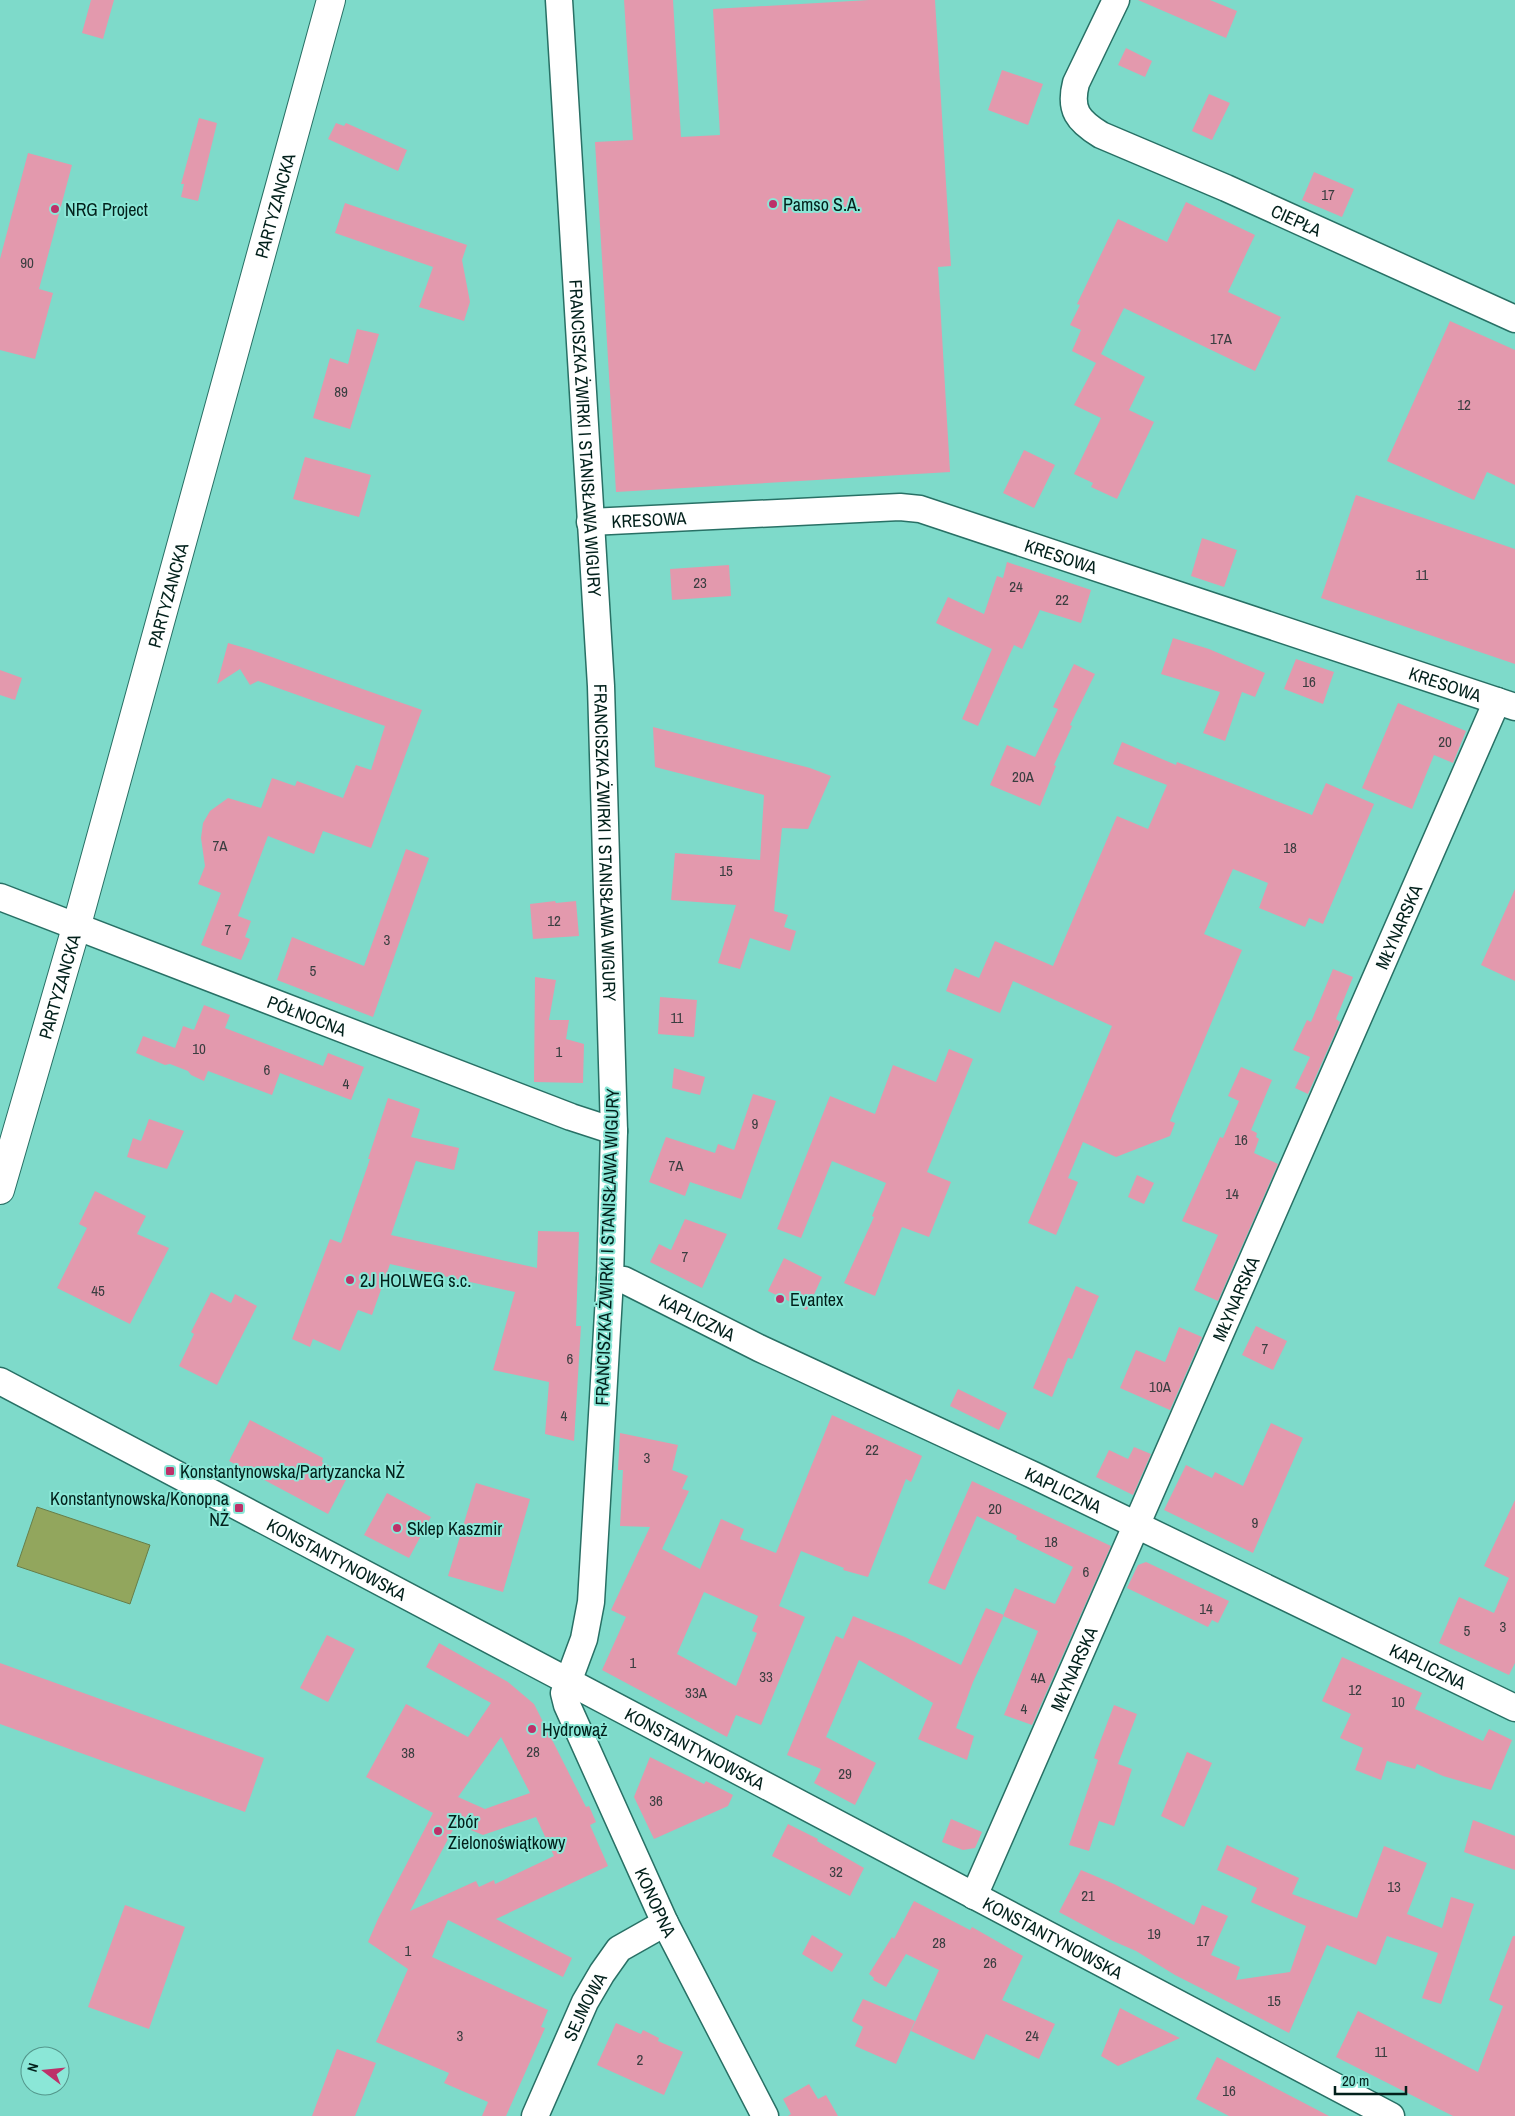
<svg xmlns="http://www.w3.org/2000/svg" width="1515" height="2116" viewBox="0 0 1515 2116" font-family="'Archivo Narrow',sans-serif">
  <style>
    .water { fill: #92a65d; stroke: #677e49 }
    .building { fill: #e399ad; fill-rule: evenodd }
    .lines { fill: none; stroke-linecap: round; stroke-linejoin: round }
    .minor-casing { stroke: #287065; stroke-width: 29 }
    .major-casing { stroke: #287065; stroke-width: 30 }
    .minor { stroke: #fff; stroke-width: 26 }
    .major { stroke: #fff; stroke-width: 28 }
    .poi-dot { fill: #bd3169; stroke: #8be7d7; stroke-width: 2 }
    .labels { text-anchor: middle; dominant-baseline: central; stroke-width: 4; stroke-linejoin: round; paint-order: stroke }
    .number-label { font-size: 15px; fill: #3a3e40 }
    .poi-label { font-size: 18px; fill: #02201b; stroke: #8be7d7; text-anchor: start }
    .street-label { font-size: 18px; fill: #02201b; stroke: #8be7d7 }
  </style>
  <rect width="100%" height="100%" fill="#7edaca"/>
  <path class="water" d="M37,1507L150,1545L130,1604L17,1566Z"/>
  <path class="building" d="M91,0H114L103,39L82,33Z
    M624,0H673L681,137L720,135L713,9L869,0H935L951,266L938,267L950,472L616,492L595,142L633,140Z
    M1138,0H1210L1237,11L1226,38Z
    M1126,48L1152,61L1145,77L1118,65Z
    M1002,70L1043,84L1028,125L988,110Z
    M1209,94L1230,103L1212,140L1192,131Z
    M199,118L217,123L198,201L181,197L184,184H181Z
    M336,123L344,126L346,123L407,150L398,171L328,139Z
    M28,153L72,165L39,289L53,293L35,359L0,350V259Z
    M1314,172L1354,189L1342,217L1302,200Z
    M1186,202L1255,235L1228,292L1281,317L1255,371L1124,308L1101,354L1145,377L1129,410L1154,422L1117,499L1091,487L1093,483L1074,474L1101,418L1074,405L1096,363L1072,351L1081,330L1070,325L1080,305L1077,304L1118,219L1167,242Z
    M345,203L467,245L462,260L470,302L464,321L419,307L433,267L335,233Z
    M1450,321L1515,350V485L1487,472L1474,500L1387,461Z
    M357,329L379,334L350,429L313,418L330,358L348,364Z
    M1024,450L1055,465L1034,508L1003,493Z
    M305,457L371,475L359,517L293,499Z
    M1356,495L1515,549V664L1321,598Z
    M1202,538L1237,550L1224,587L1191,576Z
    M1007,562L1091,590L1081,623L1040,610L1022,649L1014,645L978,726L962,719L992,649L936,623L948,597L984,614L997,576L1003,578Z
    M729,565L731,596L672,600L670,569Z
    M1173,638L1209,649L1265,673L1255,697L1242,692L1225,741L1203,733L1220,692L1161,674Z
    M228,643L252,650L422,710L371,848L323,831L314,854L268,836L238,916L251,921L245,937L250,939L241,960L201,945L221,893L198,884L205,866L201,838L203,823L210,811L228,798L261,808L272,778L295,786L297,781L343,798L356,765L371,770L385,726L258,681L250,685L240,669L217,684Z
    M1296,659L1334,672L1323,704L1284,689Z
    M1074,664L1095,674L1070,725L1072,726L1054,765L1056,766L1040,806L990,785L1007,745L1035,757L1058,709L1053,707Z
    M0,670L22,678L15,700L0,695Z
    M1398,703L1466,731L1453,763L1434,755L1412,809L1362,788Z
    M653,727L810,768L831,776L808,829L782,828L774,911L788,915L784,927L796,931L790,951L750,938L740,969L718,963L736,905L671,900L675,853L760,860L764,795L655,767Z
    M1122,742L1176,765L1177,762L1216,777L1312,815L1326,783L1374,804L1323,924L1309,918L1305,927L1259,908L1268,883L1233,869L1204,934L1242,950L1170,1121L1175,1123L1170,1136L1116,1157L1083,1142L1068,1178L1078,1182L1056,1235L1028,1223L1112,1026L1013,981L1000,1013L946,991L955,968L979,978L995,941L1053,966L1117,816L1148,829L1167,785L1113,764Z
    M406,849L429,858L373,1017L277,980L292,937L364,966Z
    M1515,889V981L1481,965Z
    M555,901L556,903L576,901L579,936L533,939L530,904Z
    M1333,969L1353,977L1336,1019L1340,1022L1308,1094L1295,1088L1310,1057L1293,1050L1307,1020L1311,1022Z
    M535,977L556,980L549,1020H569L566,1039L584,1044L583,1083L534,1082Z
    M660,997L697,1000L694,1037L658,1034Z
    M204,1005L230,1015L225,1028L323,1066L328,1053L364,1067L351,1100L280,1073L272,1095L208,1071L204,1081L191,1075L188,1071L170,1064L165,1065L136,1053L143,1036L175,1048L183,1026L194,1030Z
    M949,1049L973,1059L927,1172L951,1182L929,1237L902,1227L875,1296L844,1283L874,1217L872,1216L886,1183L832,1161L801,1238L777,1229L830,1096L875,1114L893,1065L936,1082Z
    M1241,1067L1272,1080L1251,1130L1257,1133L1256,1137L1259,1139L1254,1153L1278,1164L1218,1301L1194,1290L1218,1235L1182,1221L1220,1137L1223,1138L1239,1101L1228,1096Z
    M674,1068L705,1077L700,1095L672,1088Z
    M753,1094L776,1101L741,1199L690,1182L685,1196L649,1182L666,1137L715,1153L718,1144L734,1150Z
    M388,1098L420,1109L411,1137L459,1148L454,1170L416,1161L391,1235L537,1268L538,1231L579,1232L576,1326H581L574,1441L545,1434L549,1382L493,1370L515,1292L390,1264L372,1315L358,1310L340,1351L313,1339L310,1347L292,1339L330,1239L341,1243L370,1159H368Z
    M149,1119L184,1131L167,1169L127,1157L133,1138L141,1141Z
    M1137,1175L1154,1183L1144,1204L1128,1197Z
    M95,1191L146,1216L137,1234L169,1248L130,1324L57,1288L87,1228L79,1224Z
    M685,1219L727,1234L702,1288L650,1262L659,1244L671,1250Z
    M784,1258L822,1277L807,1310L768,1291Z
    M1076,1286L1099,1296L1072,1359L1068,1358L1052,1397L1033,1388Z
    M211,1292L231,1303L235,1294L257,1306L217,1385L179,1366L194,1334L191,1332Z
    M1256,1326L1287,1341L1273,1370L1242,1355Z
    M1179,1327L1202,1337L1170,1410L1120,1388L1136,1350L1165,1362Z
    M958,1389L1007,1413L999,1430L950,1406Z
    M832,1415L922,1456L911,1482L906,1479L868,1577L843,1570L844,1568L801,1551L779,1606L805,1617L761,1725L736,1715L727,1737L602,1670L626,1617L611,1610L650,1527L620,1526L623,1470H618L620,1433L678,1445L672,1470L688,1476L682,1489L689,1491L662,1549L700,1569L721,1519L744,1529L740,1539L776,1553ZM704,1592L758,1616L752,1631L757,1633L736,1686L677,1654Z
    M250,1420L323,1458L322,1462L348,1476L328,1514L229,1461Z
    M1271,1423L1303,1438L1253,1553L1164,1510L1186,1465L1212,1478L1215,1472L1243,1486Z
    M1134,1447L1151,1454L1133,1495L1096,1477L1109,1450L1128,1459Z
    M972,1481L1111,1546L1032,1725L1004,1715L1038,1631L1003,1616L1015,1588L1055,1604L1073,1567L1016,1539L1017,1536L977,1516L945,1590L928,1583Z
    M476,1483L530,1499L503,1592L448,1576Z
    M387,1493L431,1517L409,1558L364,1535Z
    M1515,1500V1663L1509,1675L1439,1643L1459,1597L1494,1613L1509,1578L1484,1566Z
    M1146,1562L1229,1601L1218,1623L1212,1620L1208,1627L1127,1588L1138,1565Z
    M986,1608L1004,1615L973,1682L956,1728L974,1736L967,1760L918,1739L933,1703L859,1660L826,1737L876,1763L855,1805L814,1783L821,1769L787,1755L836,1636L843,1639L853,1616L905,1637L961,1665Z
    M327,1635L355,1649L328,1702L300,1688Z
    M439,1643L508,1682L534,1704L586,1807L589,1806L596,1822L590,1825L608,1866L496,1919L572,1958L563,1977L448,1920L432,1957L548,2010L541,2027L545,2028L506,2116H482L488,2102L444,2083L449,2073L376,2042L408,1969L368,1942L378,1919L433,1813L366,1777L406,1704L468,1737L491,1703L426,1667ZM501,1737L530,1793L485,1809L458,1797ZM536,1817L554,1856L495,1884L494,1880L479,1887L476,1881L410,1911L456,1824L483,1835Z
    M1342,1657L1422,1693L1415,1709L1483,1741L1489,1729L1512,1740L1491,1790L1443,1776L1417,1764L1415,1769L1387,1761L1381,1780L1355,1770L1363,1748L1340,1738L1351,1714L1322,1701Z
    M0,1663L264,1758L245,1812L0,1724Z
    M1114,1705L1137,1714L1118,1764L1132,1769L1114,1826L1099,1821L1089,1851L1069,1845L1098,1760L1094,1758Z
    M1187,1752L1212,1763L1184,1827L1161,1816Z
    M650,1757L704,1784L706,1781L733,1795L728,1806L654,1839L634,1797Z
    M951,1819L982,1832L975,1848L963,1850L942,1842Z
    M1473,1820L1515,1836V1870L1464,1852Z
    M788,1824L818,1839L817,1841L864,1868L850,1896L772,1856Z
    M1227,1845L1299,1878L1292,1894L1357,1918L1384,1846L1427,1863L1407,1914L1442,1928L1451,1897L1474,1904L1441,2004L1422,1998L1438,1953L1387,1936L1376,1965L1327,1945L1289,2033L1175,1975L1136,1951L1113,1941L1059,1912L1081,1870L1114,1884L1194,1925L1202,1905L1228,1916L1211,1955L1240,1967L1236,1980L1290,1972L1306,1926L1251,1902L1257,1888L1217,1870Z
    M914,1901L970,1930L972,1927L1023,1956L1002,2000L1055,2024L1039,2059L986,2034L974,2060L911,2031L939,1970L906,1954L886,1987L873,1980L874,1978L869,1974L892,1937L894,1939Z
    M125,1905L185,1927L149,2029L88,2007Z
    M812,1935L843,1954L832,1972L802,1954Z
    M1513,1936H1515V2116H1453L1336,2057L1358,2011L1478,2072L1503,2006L1489,2000Z
    M863,1999L915,2021L896,2064L855,2046L863,2027L852,2021Z
    M1120,2008L1149,2023L1180,2038L1118,2066L1101,2056Z
    M616,2023L641,2034L643,2030L659,2038L658,2041L683,2052L664,2095L597,2065Z
    M337,2049L376,2063L355,2116H312Z
    M1217,2057L1262,2081L1329,2116H1229L1196,2099Z
    M809,2084L818,2099L826,2095L838,2116H788L791,2114L783,2099Z"/>
  <g class="lines">
    <defs>
      <g id="minor">
        <path id="s1" d="M559,0L601,686L614,1131L610,1279L591,1602L584,1639L564,1693L567,1705L665,1923L765,2116"/>
        <path id="s2" d="M1116,0L1076,83C1069,110 1078,121 1101,135L1226,188L1515,319"/>
        <path id="s3" d="M590,522L900,507L920,509L1515,707"/>
        <path id="s4" d="M0,897L571,1117L614,1131"/>
        <path id="s5" d="M610,1279L624,1280L759,1348L1033,1475L1515,1708"/>
        <path id="s6" d="M0,1381L1391,2116"/>
        <path id="s7" d="M974,1896L1497,701"/>
        <path id="s8" d="M535,2116L585,2002L602,1973L619,1949L665,1923"/>
      </g>
      <g id="major">
        <path id="s9" d="M0,1190L76,928L331,0"/>
      </g>
    </defs>
    <use href="#minor" class="minor-casing"/>
    <use href="#major" class="major-casing"/>
    <use href="#minor" class="minor"/>
    <use href="#major" class="major"/>
  </g>
  <g class="poi-dot">
    <circle cx="773" cy="204" r="5"/>
    <circle cx="55" cy="209" r="5"/>
    <circle cx="350" cy="1280" r="5"/>
    <circle cx="780" cy="1299" r="5"/>
    <rect x="165" y="1466" width="10" height="10" rx="2.5"/>
    <rect x="234" y="1503" width="10" height="10" rx="2.5"/>
    <circle cx="397" cy="1528" r="5"/>
    <circle cx="532" cy="1729" r="5"/>
    <circle cx="438" cy="1831" r="5"/>
  </g>
  <g class="labels">
    <g class="number-label">
      <text x="1328" y="194">17</text>
      <text x="27" y="262">90</text>
      <text x="1221" y="338">17A</text>
      <text x="341" y="391">89</text>
      <text x="1464" y="404">12</text>
      <text x="1422" y="574">11</text>
      <text x="700" y="582">23</text>
      <text x="1016" y="586">24</text>
      <text x="1062" y="599">22</text>
      <text x="1309" y="681">16</text>
      <text x="1445" y="741">20</text>
      <text x="1023" y="776">20A</text>
      <text x="220" y="845">7A</text>
      <text x="1290" y="847">18</text>
      <text x="726" y="870">15</text>
      <text x="554" y="920">12</text>
      <text x="228" y="929">7</text>
      <text x="387" y="939">3</text>
      <text x="313" y="970">5</text>
      <text x="677" y="1017">11</text>
      <text x="199" y="1048">10</text>
      <text x="559" y="1051">1</text>
      <text x="267" y="1069">6</text>
      <text x="346" y="1083">4</text>
      <text x="755" y="1123">9</text>
      <text x="1241" y="1139">16</text>
      <text x="676" y="1165">7A</text>
      <text x="1232" y="1193">14</text>
      <text x="685" y="1256">7</text>
      <text x="98" y="1290">45</text>
      <text x="1265" y="1348">7</text>
      <text x="570" y="1358">6</text>
      <text x="1160" y="1386">10A</text>
      <text x="564" y="1415">4</text>
      <text x="872" y="1449">22</text>
      <text x="647" y="1457">3</text>
      <text x="995" y="1508">20</text>
      <text x="1255" y="1522">9</text>
      <text x="1051" y="1541">18</text>
      <text x="1086" y="1571">6</text>
      <text x="1206" y="1608">14</text>
      <text x="1503" y="1626">3</text>
      <text x="1467" y="1630">5</text>
      <text x="633" y="1662">1</text>
      <text x="766" y="1676">33</text>
      <text x="1038" y="1677">4A</text>
      <text x="1355" y="1689">12</text>
      <text x="696" y="1692">33A</text>
      <text x="1398" y="1701">10</text>
      <text x="1024" y="1708">4</text>
      <text x="533" y="1751">28</text>
      <text x="408" y="1752">38</text>
      <text x="845" y="1773">29</text>
      <text x="656" y="1800">36</text>
      <text x="836" y="1871">32</text>
      <text x="1394" y="1886">13</text>
      <text x="1088" y="1895">21</text>
      <text x="1154" y="1933">19</text>
      <text x="1203" y="1940">17</text>
      <text x="939" y="1942">28</text>
      <text x="408" y="1950">1</text>
      <text x="990" y="1962">26</text>
      <text x="1274" y="2000">15</text>
      <text x="460" y="2035">3</text>
      <text x="1032" y="2035">24</text>
      <text x="1381" y="2051">11</text>
      <text x="640" y="2059">2</text>
      <text x="1229" y="2090">16</text>
    </g>
    <g class="poi-label">
      <text x="783" y="204">Pamso S.A.</text>
      <text x="65" y="209">NRG Project</text>
      <text x="360" y="1280">2J HOLWEG s.c.</text>
      <text x="790" y="1299">Evantex</text>
      <text x="180" y="1471">Konstantynowska/Partyzancka NŻ</text>
      <text x="229" y="1498" text-anchor="end">Konstantynowska/Konopna<tspan x="229" dy="21">NŻ</tspan></text>
      <text x="407" y="1528">Sklep Kaszmir</text>
      <text x="542" y="1729">Hydrowąż</text>
      <text x="448" y="1821">Zbór<tspan x="448" dy="21">Zielonoświątkowy</tspan></text>
    </g>
    <g class="street-label">
      <text stroke="none"><textPath href="#s9" startOffset="1022">PARTYZANCKA</textPath></text>
      <text stroke="none"><textPath href="#s2" startOffset="369">CIEPŁA</textPath></text>
      <text stroke="none"><textPath href="#s1" startOffset="439">FRANCISZKA ŻWIRKI I STANISŁAWA WIGURY</textPath></text>
      <text stroke="none"><textPath href="#s3" startOffset="59">KRESOWA</textPath></text>
      <text stroke="none"><textPath href="#s3" startOffset="479">KRESOWA</textPath></text>
      <text stroke="none"><textPath href="#s9" startOffset="618">PARTYZANCKA</textPath></text>
      <text stroke="none"><textPath href="#s3" startOffset="884">KRESOWA</textPath></text>
      <text stroke="none"><textPath href="#s1" startOffset="844">FRANCISZKA ŻWIRKI I STANISŁAWA WIGURY</textPath></text>
      <text stroke="none"><textPath href="#s7" startOffset="1058">MŁYNARSKA</textPath></text>
      <text stroke="none"><textPath href="#s9" startOffset="212">PARTYZANCKA</textPath></text>
      <text stroke="none"><textPath href="#s4" startOffset="329">PÓŁNOCNA</textPath></text>
      <text transform="translate(607 1247) rotate(-88)">FRANCISZKA ŻWIRKI I STANISŁAWA WIGURY</text>
      <text stroke="none"><textPath href="#s7" startOffset="652">MŁYNARSKA</textPath></text>
      <text stroke="none"><textPath href="#s5" startOffset="96">KAPLICZNA</textPath></text>
      <text stroke="none"><textPath href="#s5" startOffset="501">KAPLICZNA</textPath></text>
      <text stroke="none"><textPath href="#s6" startOffset="381">KONSTANTYNOWSKA</textPath></text>
      <text stroke="none"><textPath href="#s5" startOffset="906">KAPLICZNA</textPath></text>
      <text stroke="none"><textPath href="#s7" startOffset="248">MŁYNARSKA</textPath></text>
      <text stroke="none"><textPath href="#s6" startOffset="786">KONSTANTYNOWSKA</textPath></text>
      <text stroke="none"><textPath href="#s1" startOffset="1928">KONOPNA</textPath></text>
      <text stroke="none"><textPath href="#s6" startOffset="1191">KONSTANTYNOWSKA</textPath></text>
      <text stroke="none"><textPath href="#s8" startOffset="120">SEJMOWA</textPath></text>
    </g>
  </g>
  <g transform="translate(45 2071) rotate(286)"><circle r="24" fill="#8be7d7" stroke="#54978c"/>
  <path d="M0-4L9 19L0 12L-9 19Z" fill="#bd3169"/>
  <text y="-8" font-size="14" font-weight="bold" text-anchor="middle" fill="#02201b">N</text>
  </g>
  <path d="M1335 2086v8h71v-8" fill="none" stroke="#02201b" stroke-width="2.5"/>
  <text x="1342" y="2086" font-size="15" fill="#02201b" stroke="#8be7d7" stroke-width="4" paint-order="stroke">20 m</text>
</svg>
